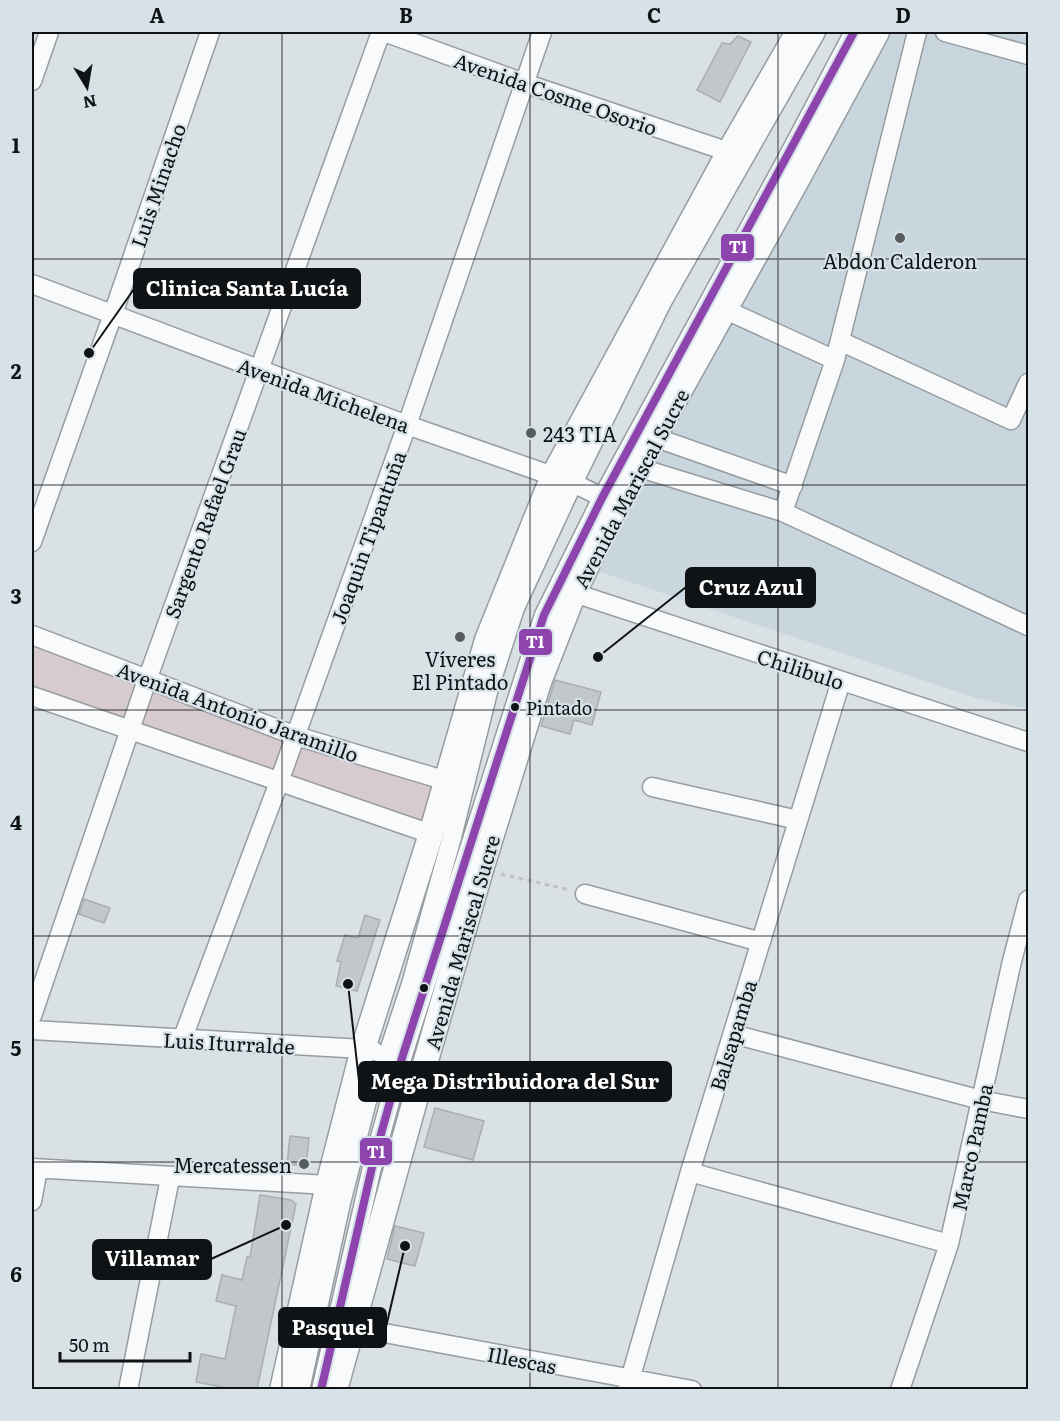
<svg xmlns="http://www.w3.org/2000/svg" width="1060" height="1421" viewBox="0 0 1060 1421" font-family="Literata,serif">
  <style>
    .built { fill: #c9d6de }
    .green { fill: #d8cbcf }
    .building { fill: #c2c7c9; stroke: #a9aeb1; stroke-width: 1.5 }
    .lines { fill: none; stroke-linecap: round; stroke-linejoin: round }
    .minor-casing { stroke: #979c9f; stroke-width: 21 }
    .major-casing { stroke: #979c9f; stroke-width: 27 }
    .path { stroke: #c0c1c3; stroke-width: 3; stroke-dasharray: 4.5 4.5; stroke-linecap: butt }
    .minor { stroke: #f9fafb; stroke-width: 18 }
    .major { stroke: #f9fafb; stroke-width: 24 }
    .bus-1-casing { stroke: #d6e2e8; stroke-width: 12 }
    .bus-1 { stroke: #8e44ad; stroke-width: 8 }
    .grid { fill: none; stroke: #0f1315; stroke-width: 1.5; stroke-opacity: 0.55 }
    .poi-dot { fill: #565b5d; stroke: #d6e2e8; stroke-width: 2 }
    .bus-dot { fill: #0f1315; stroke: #d6e2e8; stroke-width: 2 }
    .labels { text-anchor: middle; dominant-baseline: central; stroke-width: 4.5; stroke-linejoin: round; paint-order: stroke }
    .bus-label { font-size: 18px; fill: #0f1315; stroke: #d6e2e8; text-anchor: start }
    .street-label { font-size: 20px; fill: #0f1315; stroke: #d6e2e8 }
    .poi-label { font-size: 20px; fill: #0f1315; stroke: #d6e2e8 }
    .leader { fill: none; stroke: #0f1315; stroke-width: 2 }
    .callout-dot { fill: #0f1315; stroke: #d6e2e8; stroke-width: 2 }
    .callout { fill: #0f1315; stroke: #0f1315; stroke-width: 2 }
    .callout-label { font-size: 21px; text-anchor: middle; font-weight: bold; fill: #fff }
    .line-badge { stroke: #d6e2e8; stroke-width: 2 }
    .badge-label { font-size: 16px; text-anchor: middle; font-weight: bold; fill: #fff }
    .neatline { fill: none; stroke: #0f1315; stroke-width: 2 }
    .grid-label { font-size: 20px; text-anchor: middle; font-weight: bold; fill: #0f1315 }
  </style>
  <rect width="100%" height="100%" fill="#dae1e4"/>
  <path class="built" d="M892,32H1013L1028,38V709L976,698L600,572L654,437Z"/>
  <path class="green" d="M32,635L447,781L431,834L32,696Z"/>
  <path class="building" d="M738,36L751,42L720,102L697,90L722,43L730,44Z
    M555,680L601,692L592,725L574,720L570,734L541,726Z
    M84,899L110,908L104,923L79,914Z
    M365,915L380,920L357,991L336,986L341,962L337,961L345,935L358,938Z
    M435,1108L484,1121L473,1160L424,1147Z
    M290,1136L309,1138L306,1166L287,1164Z
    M260,1195L291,1200L296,1204L257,1389H232L196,1382L201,1354L225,1359L236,1306L216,1301L222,1275L242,1280L247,1257H250Z
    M395,1226L424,1233L415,1266L387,1259Z"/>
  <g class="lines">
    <defs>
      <path id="minor" d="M384,32L524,83L729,152
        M945,32L1028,55
        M32,81L49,32
        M32,284L407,425L573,483L612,502
        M726,310L835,360
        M840,341L1011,420L1028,383
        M654,437L793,486
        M637,467L783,512L1028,626
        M783,512L835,360L917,32
        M32,542L113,314L210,32
        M562,589L1028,742
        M32,635L296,736L447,781
        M32,696L431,834
        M652,787L798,820
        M585,894L761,942
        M32,1016L147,680L381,32
        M32,1030L363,1049L374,1051
        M733,1034L981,1100L1028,1109
        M182,1040L279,782L407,425L542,32
        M32,1168L328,1185
        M690,1172L949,1244
        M32,1201L38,1169
        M352,1327L692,1390
        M128,1390L170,1178
        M300,1390L341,1203L367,1101L388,1054L411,984L452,837L488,692L515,608L573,483L662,302L816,32
        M321,1390L373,1163L402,1058L544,615L602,498L783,166L854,32
        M627,1390L690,1172L841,681
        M900,1390L949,1244L1012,961L1028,900"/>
      <path id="major" d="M282,1390L328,1185L363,1049L431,834L487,640L553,476L729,152L798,32
        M335,1390L425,1064L481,870L539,682L574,593L616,505L796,182L877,32"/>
    </defs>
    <use href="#minor" class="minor-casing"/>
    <use href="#major" class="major-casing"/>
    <path class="path" d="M501,874L570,890"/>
    <use href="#minor" class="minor"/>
    <use href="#major" class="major"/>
    <defs>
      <path id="bus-1" d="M321,1390L373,1163L402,1058L544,615L602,498L854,32"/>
    </defs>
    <use href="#bus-1" class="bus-1-casing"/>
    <use href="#bus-1" class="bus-1"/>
  </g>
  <path class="grid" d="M282,32V1390M530,32V1390M778,32V1390M32,259H1028M32,485H1028M32,710H1028M32,936H1028M32,1162H1028"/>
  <g class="poi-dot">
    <circle cx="900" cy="238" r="6"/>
    <circle cx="531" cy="433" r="6"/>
    <circle cx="460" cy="637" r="6"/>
    <circle cx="304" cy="1164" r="6"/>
  </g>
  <g class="bus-dot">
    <circle cx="515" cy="707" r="5"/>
    <circle cx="424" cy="988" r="5"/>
  </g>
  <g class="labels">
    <g class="bus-label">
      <text x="526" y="707">Pintado</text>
    </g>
    <g class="street-label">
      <text transform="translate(556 93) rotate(19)">Avenida Cosme Osorio</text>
      <text transform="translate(157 185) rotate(-71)">Luis Minacho</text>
      <text transform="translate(324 394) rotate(20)">Avenida Michelena</text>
      <text transform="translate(630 488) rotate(-62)">Avenida Mariscal Sucre</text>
      <text transform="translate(204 523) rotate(-70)">Sargento Rafael Grau</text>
      <text transform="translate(367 537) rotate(-70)">Joaquin Tipantuña</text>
      <text transform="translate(801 668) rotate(18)">Chilibulo</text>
      <text transform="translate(238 711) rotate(20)">Avenida Antonio Jaramillo</text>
      <text transform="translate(461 942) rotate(-74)">Avenida Mariscal Sucre</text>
      <text transform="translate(732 1035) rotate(-73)">Balsapamba</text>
      <text transform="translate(229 1042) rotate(3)">Luis Iturralde</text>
      <text transform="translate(971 1147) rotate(-78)">Marco Pamba</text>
      <text transform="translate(522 1359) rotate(11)">Illescas</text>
    </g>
    <g class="poi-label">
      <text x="900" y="260">Abdon Calderon</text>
      <text x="543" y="433" text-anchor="start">243 TIA</text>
      <text x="460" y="658">Víveres<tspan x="460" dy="23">El Pintado</tspan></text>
      <text x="292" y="1164" text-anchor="end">Mercatessen</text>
    </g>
  </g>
  <path class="leader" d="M89 353L134 289M598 657L686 587M348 984L359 1081M286 1225L211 1259M405 1246L386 1327"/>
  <g class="callout-dot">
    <circle cx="89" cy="353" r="6"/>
    <circle cx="598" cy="657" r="6"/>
    <circle cx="348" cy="984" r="6"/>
    <circle cx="286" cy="1225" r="6"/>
    <circle cx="405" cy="1246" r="6"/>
  </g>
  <g class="callout">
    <rect x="134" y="269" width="226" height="39" rx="6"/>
    <rect x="686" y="568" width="129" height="39" rx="6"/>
    <rect x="359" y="1062" width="312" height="39" rx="6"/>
    <rect x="93" y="1240" width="118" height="39" rx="6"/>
    <rect x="279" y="1308" width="107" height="39" rx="6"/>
  </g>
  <g class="callout-label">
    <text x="247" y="296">Clinica Santa Lucía</text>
    <text x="751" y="595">Cruz Azul</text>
    <text x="515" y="1089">Mega Distribuidora del Sur</text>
    <text x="152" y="1266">Villamar</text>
    <text x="333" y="1335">Pasquel</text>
  </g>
  <g class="line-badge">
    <rect x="720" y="233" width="35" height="29" rx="6" fill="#8e44ad"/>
    <rect x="518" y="628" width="35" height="28" rx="6" fill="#8e44ad"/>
    <rect x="359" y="1137" width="34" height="29" rx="6" fill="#8e44ad"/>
  </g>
  <g class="badge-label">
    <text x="738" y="253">T1</text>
    <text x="535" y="648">T1</text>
    <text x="376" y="1158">T1</text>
  </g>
  <rect width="1060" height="1421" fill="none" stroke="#d6e2e8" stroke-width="66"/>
  <g transform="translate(87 87) rotate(169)" stroke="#d6e2e8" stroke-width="4.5" paint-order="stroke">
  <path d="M0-4.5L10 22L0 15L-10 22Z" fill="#0f1315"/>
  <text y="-9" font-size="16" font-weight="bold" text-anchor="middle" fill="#0f1315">N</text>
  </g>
  <path d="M60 1352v9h130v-9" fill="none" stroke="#0f1315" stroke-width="3"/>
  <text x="69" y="1352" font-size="18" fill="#0f1315" stroke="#d6e2e8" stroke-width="4.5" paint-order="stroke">50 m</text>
  <rect x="33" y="33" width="994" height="1355" class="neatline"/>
  <g class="grid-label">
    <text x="157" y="23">A</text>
    <text x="406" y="23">B</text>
    <text x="654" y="23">C</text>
    <text x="903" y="23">D</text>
    <text x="16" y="153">1</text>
    <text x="16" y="379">2</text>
    <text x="16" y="604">3</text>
    <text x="16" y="830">4</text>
    <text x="16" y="1056">5</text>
    <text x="16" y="1282">6</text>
  </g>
</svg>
